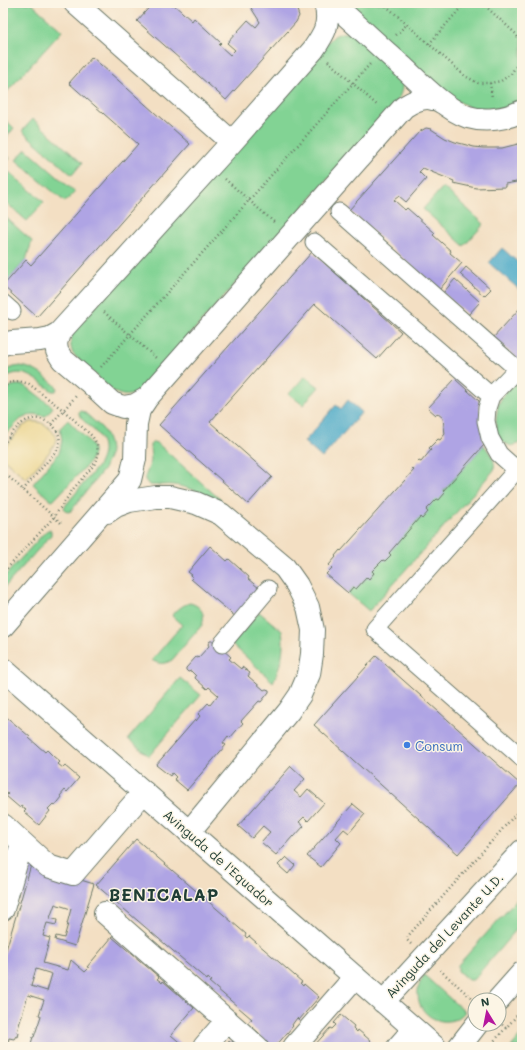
<svg xmlns="http://www.w3.org/2000/svg" width="525" height="1050" viewBox="0 0 525 1050" font-family="Mali,sans-serif">
  <style>
    .green { fill: #82d394; stroke: #508864 }
    .sand { fill: #eeda9e; stroke: #868c69 }
    .water { fill: #48a9c8; stroke: #34737e }
    .building { fill: #afa4e4; fill-rule: evenodd }
    .lines { fill: none; stroke-linecap: round; stroke-linejoin: round }
    .pedestrian-casing { stroke: #697666; stroke-width: 19 }
    .minor-casing { stroke: #697666; stroke-width: 24 }
    .tertiary-casing { stroke: #697666; stroke-width: 24 }
    .path { stroke: #697666; stroke-width: 2.5; stroke-dasharray: 1 3; stroke-linecap: butt }
    .pedestrian { stroke: #fff; stroke-width: 17 }
    .minor { stroke: #fff; stroke-width: 22 }
    .tertiary { stroke: #fff; stroke-width: 22 }
    .shop-dot { fill: #3f7fe0; stroke: #fcf5e5; stroke-width: 1.5 }
    .labels { text-anchor: middle; dominant-baseline: central; stroke-width: 3; stroke-linejoin: round; paint-order: stroke }
    .shop-label { font-size: 13px; fill: #366cbe; stroke: #fcf5e5; text-anchor: start }
    .street-label { font-size: 13px; fill: #1f3d34; stroke: #fcf5e5 }
    .district-label { font-size: 17px; font-weight: bold; letter-spacing: 1px; fill: #1f3d34; stroke: #fcf5e5 }
  </style>
  <rect width="100%" height="100%" fill="#fcf5e5"/>
  <filter id="ink" filterUnits="userSpaceOnUse"><feTurbulence type="fractalNoise" baseFrequency=".025" numOctaves="2"/><feDisplacementMap in="SourceGraphic" scale="8" xChannelSelector="R" yChannelSelector="G"/><feConvolveMatrix kernelMatrix="1 2 1 2 8 2 1 2 1" color-interpolation-filters="sRGB"/></filter>
  <filter id="wash" filterUnits="userSpaceOnUse"><feTurbulence type="fractalNoise" baseFrequency=".012" numOctaves="4" result="noise"/><feDisplacementMap in="SourceGraphic" scale="16" xChannelSelector="R" yChannelSelector="G"/><feGaussianBlur stdDeviation="0.9" result="paint"/><feColorMatrix in="noise" values="0 0 0 0 0 0 0 0 0 0 0 0 0 0 0 0 0 1.4 0 .05"/><feComposite in="paint" operator="in"/></filter>
  <g filter="url(#wash)">
    <rect width="100%" height="100%" fill="#f3dfc3"/>
    <path class="green" d="M3,3H31L62,31L3,96Z
      M344,3H522V101L503,109L471,108L452,98Z
      M341,33H349L356,35L402,80C403,89 401,94 397,101L139,392C129,396 125,397 114,392L73,354C70,346 70,341 73,332L329,41L334,36Z
      M3,118L14,128L4,140L3,139Z
      M33,119L82,163L72,175L22,131Z
      M26,149L75,192L65,202L16,160Z
      M3,152L10,158L3,167L44,202L27,221L3,200Z
      M443,187L484,224L464,246L423,209Z
      M3,215L32,241L26,260L3,286Z
      M21,366C37,369 44,376 56,386L57,388L56,391H52C36,379 22,365 3,379V371L14,367Z
      M305,376L319,387L303,405L289,394Z
      M522,380V440L518,444L511,446L503,442L497,434L496,421L498,405L504,394L516,383Z
      M16,385H22L27,387L53,407L46,416L33,414L21,419L3,437V395L11,386Z
      M81,411L84,412L102,428L106,435L109,443L110,450L109,457L104,469L71,511L68,512L66,511L64,509L65,506L98,466C109,445 101,436 85,422C82,419 79,417 79,412Z
      M68,420C72,425 77,429 82,434C92,444 98,450 88,464L54,500L52,501L49,499L33,484L59,453L62,441L60,428Z
      M153,442L157,443L222,501C206,494 191,488 174,485C166,484 156,486 149,485L145,480V477L151,461L150,445Z
      M484,445C490,454 496,459 494,470L369,611L348,593L353,587L356,589Z
      M48,530H50L51,532V535L3,589V578L46,531Z
      M190,603C201,606 206,614 202,625L172,660C165,664 159,665 152,660L182,625L172,616C177,610 182,605 190,603Z
      M259,612L282,631C285,649 281,666 273,682L232,644Z
      M180,678L201,695L149,756L128,739Z
      M522,894V923L473,980H468L458,971V965Z
      M424,975L465,1012C450,1030 420,1020 418,996C417,988 420,982 424,975Z
      M522,1034V1047H511Z"/>
    <path class="sand" d="M30,422C39,421 44,423 50,429C53,431 55,435 56,439C56,448 32,471 26,479L3,458V449L23,426Z"/>
    <path class="water" d="M502,248L522,266V292L489,263Z
      M348,400L362,412L322,458L304,442L336,405L341,409Z"/>
    <g id="blocks">
      <path class="building" d="M153,3H169L172,6L173,4L192,21L194,18L221,43L219,45L230,55L235,50L227,43L248,20L256,27L260,22L248,3H291L297,10L299,16L296,22L226,100L137,21Z
        M92,57L190,144L37,317L3,286L26,260L31,265L138,144L69,83Z
        M426,128L431,129L445,138L455,142L474,147L483,148H502L522,143V181L505,184V187L476,188L453,183L454,181L434,173L423,168L419,172L426,179L406,202L399,196L394,200L405,210L407,208L435,233L433,235L451,251L450,253L462,263L439,290L349,210L419,132Z
        M312,252L401,332L377,359L315,304L210,422L272,477L248,504L159,425Z
        M466,267L491,289L484,296L460,274Z
        M455,279L480,302L468,315L443,293Z
        M520,308L522,310V360L518,359L493,338Z
        M455,379L479,401L484,445L443,491L445,493L439,500L437,499L426,510L428,512L422,519L420,517L389,553L391,555L385,561L383,560L372,571L374,573L369,579L367,577L356,589L353,587L348,593L326,574L332,568L329,565L336,557L335,556L340,550L341,551L414,470L412,468L419,461L421,462L431,450L429,448L438,439L440,440L445,434L443,418L437,413L436,415L428,408Z
        M210,546L227,561L229,559L249,577L248,579L259,588L237,618L191,579L193,577L191,576L192,575L188,572Z
        M210,641H213L231,657L229,659L241,669L242,667L250,673L248,676L264,690L266,689L269,690V692L261,702L259,701L241,721L243,723L230,738L228,736L225,740L223,743L226,745L187,790L174,779L176,777L172,773L170,776L156,765L195,720L196,721L200,716L198,714L208,703L210,705L218,695L209,687L207,689L195,678L196,676L191,671L188,672L186,670V668L196,657L198,658L209,646L208,644Z
        M376,656L520,784L458,854L314,725Z
        M3,714L30,737L29,738L45,752L47,750L53,756L60,762L58,764L63,768L65,766L79,778L67,792L65,790L60,796L62,797L55,806L53,804L48,809L50,811L39,825L24,812L26,810L21,806L20,808L6,796L8,794L3,790Z
        M291,766L305,779L294,791L301,797L308,789L324,803L308,821L304,817L299,822L304,826L294,837L293,836L276,855L261,842L270,832L263,826L252,838L238,826Z
        M353,804L365,814L349,833L344,829L336,838L341,843L321,867L307,856Z
        M136,839L246,934L245,936L247,938L249,936L302,982L300,983L303,986L304,984L319,997L299,1020L297,1018L294,1022L292,1025L293,1026L275,1047H272L259,1036L260,1035L259,1033L247,1023L252,1019L209,982L211,981L208,978L207,980L96,885Z
        M3,847L12,854L3,886Z
        M286,857L295,865L288,874L278,865Z
        M31,865L94,884L75,946L55,940L56,936L64,938L68,924H67L71,909L55,904L50,918L57,920L56,925L47,923L43,936L50,938L43,963L68,970L71,960L85,972L89,968L87,967L112,937L159,977L157,979L160,981L162,983L163,981L194,1008L171,1035L185,1047H30L33,1037H34L41,1016L39,1015L44,1000L28,995L17,1032L19,1033L18,1037L16,1036L14,1039L9,1038L7,1046L11,1047H3V960ZM36,969L52,974L47,991L31,986Z
        M341,1015L354,1026L353,1028L357,1032L358,1030L371,1041L366,1047H313L330,1028L332,1029L336,1025L334,1023Z
        M229,1041L231,1043L233,1041L240,1047H224Z"/>
    </g>
  </g>
  <g filter="url(#ink)">
    <use href="#blocks" fill-opacity="0" stroke="#697666" stroke-width="1"/>
    <g class="lines">
      <defs>
        <path id="pedestrian" d="M339,212L517,369
          M314,242L491,396
          M3,303L12,311
          M522,464L375,629L522,758
          M517,470L499,454L490,438L486,421L487,408L491,396L517,369L522,367
          M222,644L268,589"/>
        <path id="minor" d="M75,3L232,142
          M332,3C356,24 379,46 403,67C420,83 446,110 468,117C485,122 506,119 522,111
          M59,333L56,343L57,351L62,359L88,381L112,403L123,407L135,405L147,398
          M3,344L12,342L40,340L50,338L59,333L232,142L313,50C324,34 331,24 325,3
          M107,512L116,506L129,501L156,497H170L196,503L221,514L285,568L297,585L308,607L313,630L312,654L309,674L300,695L289,711L189,832
          M3,626L130,480L135,459L136,424L139,410L147,398L404,107C412,102 424,96 433,99C436,99 440,101 443,103
          M3,825L48,866L73,874L144,792
          M3,909L22,843
          M105,913L257,1047
          M204,1047L227,1020
          M294,1047L355,977"/>
        <path id="tertiary" d="M3,669L435,1047
          M498,1000L522,973
          M383,1002L522,851
          M398,1047L414,1029
          M459,1047L477,1024"/>
      </defs>
      <use href="#pedestrian" class="pedestrian-casing"/>
      <use href="#minor" class="minor-casing"/>
      <use href="#tertiary" class="tertiary-casing"/>
      <path class="path" d="M383,3L465,76L478,83H490L501,81L511,74L518,63L521,50L520,42L516,34L482,3
        M396,35L407,24
        M429,44L465,3
        M328,61L378,106
        M490,83L492,98
        M225,179L275,223
        M104,312L156,358
        M101,367L370,64
        M3,388L9,383L19,381L29,384L63,410L92,436L97,444L98,456L94,465L74,488L54,517L3,573
        M51,424L76,396
        M3,444C9,437 19,423 28,420C42,414 63,428 59,444C59,447 58,448 57,450L23,490
        M3,472L61,523
        M411,944L407,940L408,936L522,807
        M440,970L475,1001
        M499,1022L506,1028
        M490,1047L495,1040L522,1010"/>
      <use href="#pedestrian" class="pedestrian"/>
      <use href="#minor" class="minor"/>
      <use href="#tertiary" class="tertiary"/>
    </g>
  </g>
  <circle class="shop-dot" cx="407" cy="745" r="4"/>
  <g class="labels">
    <g class="shop-label">
      <text x="415" y="745">Consum</text>
    </g>
    <g class="street-label">
      <text transform="translate(219 858) rotate(41)">Avinguda de l'Equador</text>
      <text transform="translate(444 935) rotate(-47)">Avinguda del Levante U.D.</text>
    </g>
    <g class="district-label">
      <text x="164" y="894">BENICALAP</text>
    </g>
  </g>
  <rect width="525" height="1050" fill="none" stroke="#fcf5e5" stroke-width="16"/>
  <g transform="translate(487 1012) rotate(350)"><circle r="19" fill="#fcf5e5" stroke="#a4ab9e"/>
  <path d="M0-3L7 15L0 10L-7 15Z" fill="#b5179e"/>
  <text y="-6" font-size="11" font-weight="bold" text-anchor="middle" fill="#1f3d34">N</text>
  </g>
</svg>
